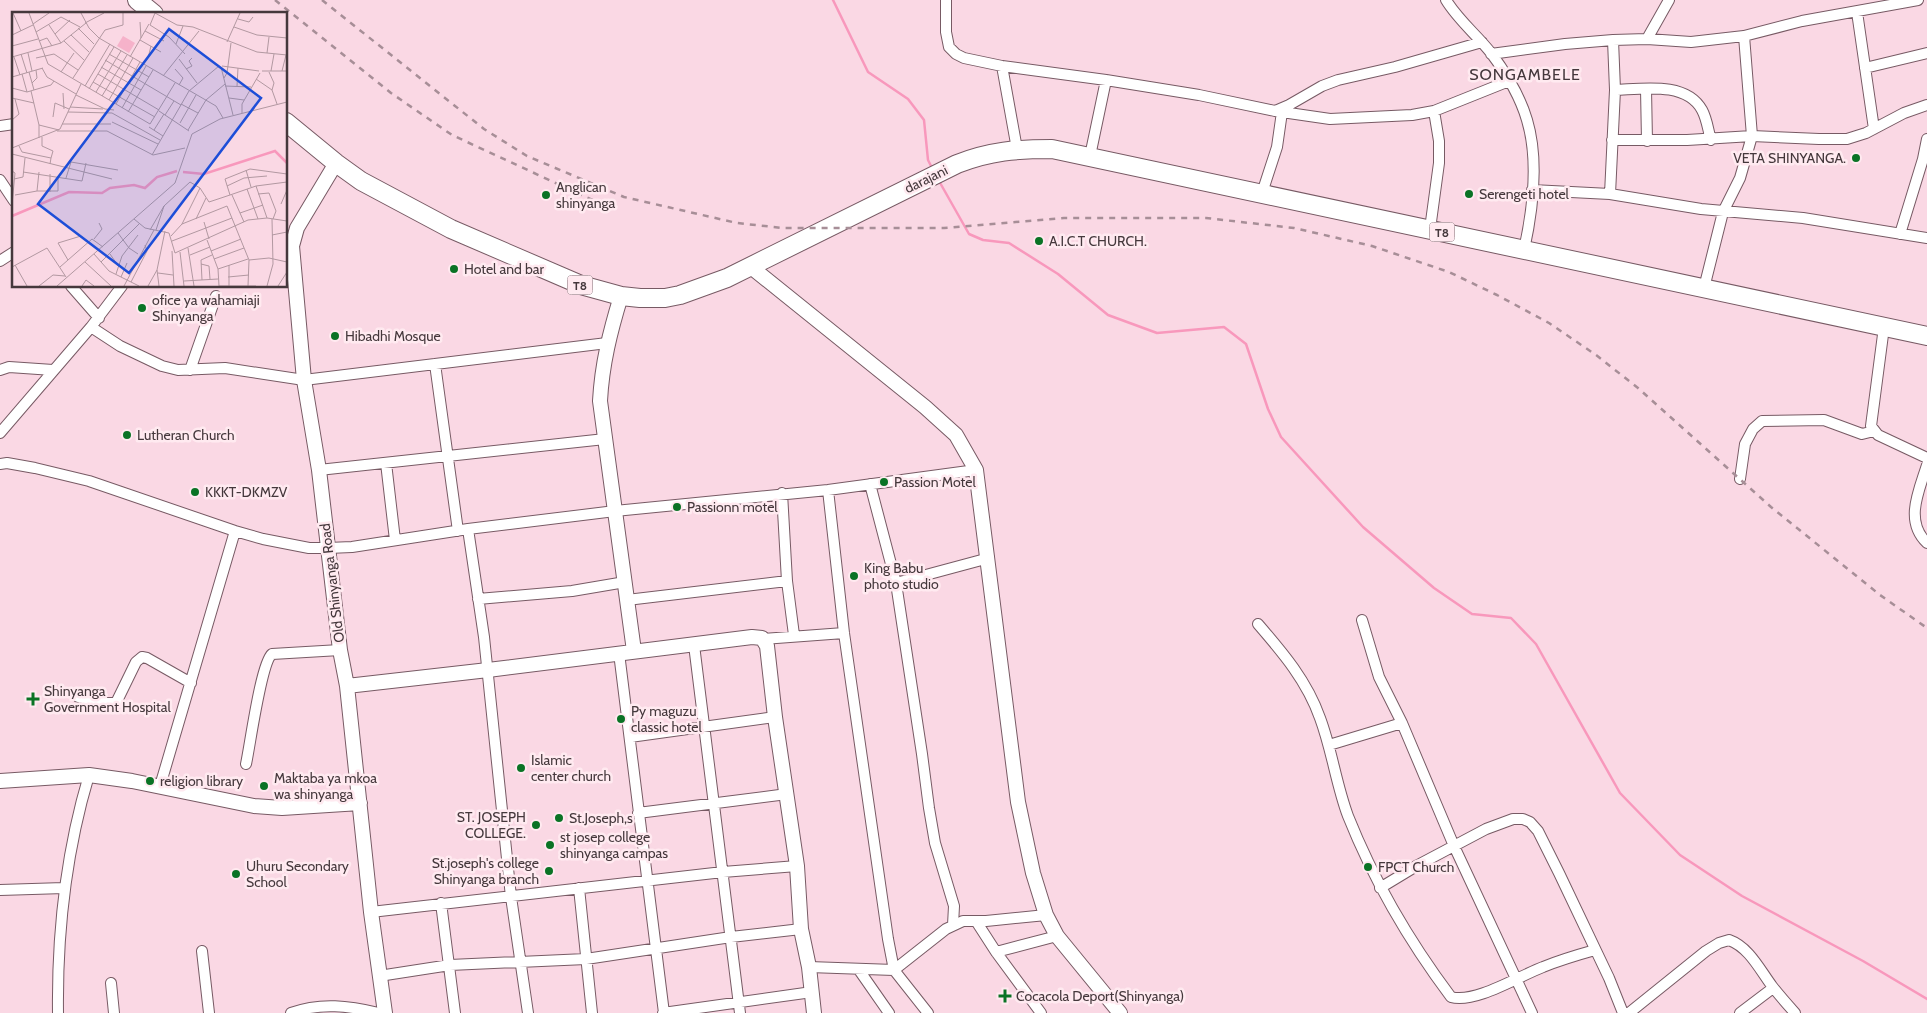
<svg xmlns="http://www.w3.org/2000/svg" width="1927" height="1013" viewBox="0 0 1927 1013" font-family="Cabin,sans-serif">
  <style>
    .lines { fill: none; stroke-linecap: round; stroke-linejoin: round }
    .stream { stroke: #f898bc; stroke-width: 2.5 }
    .street-casing { stroke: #775a64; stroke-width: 12 }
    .secondary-casing { stroke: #775a64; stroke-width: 16 }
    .highway-casing { stroke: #775a64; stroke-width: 20 }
    .street { stroke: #fff; stroke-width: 10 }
    .secondary { stroke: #fff; stroke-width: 14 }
    .highway { stroke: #fff; stroke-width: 18 }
    .rail { stroke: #a78e97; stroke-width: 2.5; stroke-dasharray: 6 6; stroke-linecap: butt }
    .poi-dot { fill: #0a7325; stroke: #ffeaf0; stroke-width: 2 }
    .labels { text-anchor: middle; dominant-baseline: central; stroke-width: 5; stroke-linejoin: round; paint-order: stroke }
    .shield { fill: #ffeaf0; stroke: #7d6d72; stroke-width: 1 }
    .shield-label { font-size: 12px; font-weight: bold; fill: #45383c }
    .poi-label { font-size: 14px; fill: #45383c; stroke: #ffeaf0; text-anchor: start }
    .street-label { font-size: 14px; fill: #45383c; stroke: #ffeaf0 }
    .quarter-label { font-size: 16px; letter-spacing: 1px; fill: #45383c; stroke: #ffeaf0 }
    .inset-river { fill: none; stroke: #f898bc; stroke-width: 2.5 }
    .inset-road { fill: none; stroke: #b298a1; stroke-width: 1 }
    .view { fill: #1d4ed8; fill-opacity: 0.15; stroke: #1d4ed8; stroke-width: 2.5 }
    .inset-edge { fill: none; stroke: #45383c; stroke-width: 2.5 }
  </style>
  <rect width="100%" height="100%" fill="#fad8e4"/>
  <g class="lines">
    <path class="stream" d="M833,0L868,72L908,99L924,120L928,160L933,170
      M939,181L969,234L983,240L1009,243L1058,274L1108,315L1157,333L1224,327L1246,344L1268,409L1281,437L1363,527L1434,588L1472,614L1511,618L1536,644L1620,793L1680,855L1742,896L1863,961L1927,999"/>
    <defs>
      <path id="street" d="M946,0V32L949,47L956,54L964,58L1002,66L1106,80L1199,95L1275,111L1289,105L1322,86L1338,80L1395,67L1482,42
        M1446,0C1458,20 1477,35 1491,53C1506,73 1520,96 1527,120C1539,160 1533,209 1524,250
        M1857,12L1874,129
        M1647,39L1669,0
        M1491,54L1565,44L1613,40L1647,39L1691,42L1744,36L1802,21L1918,0
        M1002,66L1017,149
        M1865,68L1927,53
        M1646,89L1647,141
        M1615,90C1642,89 1686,81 1702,110C1707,119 1708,130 1711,140
        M1275,111L1330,119L1412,115L1434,111L1509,81
        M0,126L14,124
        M1612,140H1687L1752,136L1819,139H1847L1866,133L1904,113L1927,105
        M1090,156L1106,80
        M0,180L14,201
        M1532,190L1610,194L1701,209L1803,218L1927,238
        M1262,193L1277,147L1282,112
        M1610,194L1615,90L1613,40
        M1430,229L1439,163V141L1434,111
        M1900,234L1923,159L1927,139
        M0,261L14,252
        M71,286L99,318
        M1704,288L1723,212L1740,178L1752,136L1744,36
        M91,327L120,346L162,366L178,370L225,368L304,380L607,343
        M1884,327L1871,426L1878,435L1927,458
        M435,364L458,531
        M0,370L9,367L53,370
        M190,370L216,296
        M0,433L91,327L122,286
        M386,463L395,540
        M0,464L7,463L35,468L89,481L235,531L263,539L309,548H328L352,547L468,529L615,511L828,490L976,470
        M1927,465C1919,491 1904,521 1927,543
        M319,470L605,439
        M1740,479L1745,444L1753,429L1762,421L1824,420L1862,434L1874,431
        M870,484L896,583L922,754L929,808L935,843L954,906L953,925
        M828,490L844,633L888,939L894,970L928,1013
        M782,493L787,581L794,635
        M468,529L484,637L511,897L528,1013
        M896,583L989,558
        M478,599L572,591L625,582
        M627,600L787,581
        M1362,620L1379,677L1402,723L1454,846L1532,1013
        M1258,624C1283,653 1307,681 1320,718C1332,750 1336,784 1348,816C1374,881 1409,941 1451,997C1475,1004 1519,976 1543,967C1560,960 1577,955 1595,950
        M763,639L844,633
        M694,645L740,1013
        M619,653L664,1013
        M78,697L103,703H116L136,662L142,657L147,658L191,683
        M630,737L775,717
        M1329,745L1402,723
        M246,764C250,746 261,663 272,654L340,650
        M160,786L235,531
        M638,813L787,794
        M579,888L592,1013
        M1380,888L1418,865L1486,829L1513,819H1523L1530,822L1538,831L1559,873L1609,978L1623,1013
        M0,890L64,888
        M441,903L455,1013
        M371,912L723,872L797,866
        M976,921L996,952L1041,1013
        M202,951L209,1013
        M996,952L1057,936
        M809,967L894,970L946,929L963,921H986L1046,915
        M859,970L889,1013
        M379,976L450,965L586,959L731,937L801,929
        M111,983L114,1013
        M58,1013C57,933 66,852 89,775
        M291,1013C321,1002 349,1006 379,1013
        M663,1013L812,992
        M1629,1013L1706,951L1719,943L1729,940C1749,947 1760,970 1772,986C1779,995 1787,1004 1795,1013
        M1740,1013L1773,988"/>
      <path id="secondary" d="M336,163L297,228L292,246L304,380L319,470L340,650L347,686L371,912L385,1013
        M751,267L925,407L956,435L976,470L1018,802L1033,873L1046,915L1057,936L1120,1013
        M621,296C610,332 602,364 600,401L634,651
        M347,686L488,670L752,637L762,638L767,646L775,717L797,866L801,929L809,967L814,1013
        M0,781L89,775L132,781L254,806L282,808L360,803"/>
      <path id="highway" d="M137,0L154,14
        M286,122L336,163L361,181L451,229L581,285L621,296L640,298H665L680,295L727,278L957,164C990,151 1017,149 1052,149L1927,336"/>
    </defs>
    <use href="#street" class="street-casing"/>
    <use href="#secondary" class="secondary-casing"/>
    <use href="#highway" class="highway-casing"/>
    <use href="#street" class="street"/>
    <use href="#secondary" class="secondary"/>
    <use href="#highway" class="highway"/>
    <path class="rail" d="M275,0L391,93L452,135L601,204
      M322,0L484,129L527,156L624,197L737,223L783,228H944L1064,218H1206L1294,228L1372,246L1449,272L1497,295L1549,323L1596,355L1638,388L1771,507L1880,595L1927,628"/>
  </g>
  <g class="poi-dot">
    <circle cx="1856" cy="158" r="5"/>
    <circle cx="1469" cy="194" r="5"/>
    <circle cx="546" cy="195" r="5"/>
    <circle cx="1039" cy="241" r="5"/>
    <circle cx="454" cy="269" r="5"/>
    <circle cx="142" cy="308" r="5"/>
    <circle cx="335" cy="336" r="5"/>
    <circle cx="127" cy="435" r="5"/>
    <circle cx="884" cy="482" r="5"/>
    <circle cx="195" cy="492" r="5"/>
    <circle cx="677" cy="507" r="5"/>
    <circle cx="854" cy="576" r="5"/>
    <path d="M30.5 691.5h5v5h5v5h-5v5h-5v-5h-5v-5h5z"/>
    <circle cx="621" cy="719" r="5"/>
    <circle cx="521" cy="768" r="5"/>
    <circle cx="150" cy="781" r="5"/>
    <circle cx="264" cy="786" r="5"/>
    <circle cx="559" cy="818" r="5"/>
    <circle cx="536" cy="825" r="5"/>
    <circle cx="550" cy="845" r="5"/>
    <circle cx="1368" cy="867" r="5"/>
    <circle cx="549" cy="871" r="5"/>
    <circle cx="236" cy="874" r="5"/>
    <path d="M1002.5 988.5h5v5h5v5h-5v5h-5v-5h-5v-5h5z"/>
  </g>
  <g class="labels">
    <g class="shield">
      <rect x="1429.5" y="222.5" width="25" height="19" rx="4"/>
      <rect x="567.5" y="275.5" width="25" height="19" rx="4"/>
    </g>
    <g class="shield-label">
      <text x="1442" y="232">T8</text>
      <text x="580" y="285">T8</text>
    </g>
    <g class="poi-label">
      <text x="1846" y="158" text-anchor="end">VETA SHINYANGA.</text>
      <text x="556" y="187">Anglican<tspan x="556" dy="16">shinyanga</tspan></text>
      <text x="1479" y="194">Serengeti hotel</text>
      <text x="1049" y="241">A.I.C.T CHURCH.</text>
      <text x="464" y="269">Hotel and bar</text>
      <text x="152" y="300">ofice ya wahamiaji<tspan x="152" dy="16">Shinyanga</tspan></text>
      <text x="345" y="336">Hibadhi Mosque</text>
      <text x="137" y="435">Lutheran Church</text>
      <text x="894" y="482">Passion Motel</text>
      <text x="205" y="492">KKKT-DKMZV</text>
      <text x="687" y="507">Passionn motel</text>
      <text x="864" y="568">King Babu<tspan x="864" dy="16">photo studio</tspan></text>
      <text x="44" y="691">Shinyanga<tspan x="44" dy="16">Government Hospital</tspan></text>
      <text x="631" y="711">Py maguzu<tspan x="631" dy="16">classic hotel</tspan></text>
      <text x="531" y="760">Islamic<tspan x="531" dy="16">center church</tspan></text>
      <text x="274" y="778">Maktaba ya mkoa<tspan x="274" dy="16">wa shinyanga</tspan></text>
      <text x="160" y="781">religion library</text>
      <text x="526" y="817" text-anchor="end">ST. JOSEPH<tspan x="526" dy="16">COLLEGE.</tspan></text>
      <text x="569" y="818">St.Joseph,s</text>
      <text x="560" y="837">st josep college<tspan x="560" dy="16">shinyanga campas</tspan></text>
      <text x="539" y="863" text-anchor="end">St.joseph's college<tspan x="539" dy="16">Shinyanga branch</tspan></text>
      <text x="246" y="866">Uhuru Secondary<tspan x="246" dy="16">School</tspan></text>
      <text x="1378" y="867">FPCT Church</text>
      <text x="1016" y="996">Cocacola Deport(Shinyanga)</text>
    </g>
    <g class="street-label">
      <text transform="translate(926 179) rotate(-26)">darajani</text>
      <text transform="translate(332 583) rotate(-97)">Old Shinyanga Road</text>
    </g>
    <g class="quarter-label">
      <text x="1525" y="74">SONGAMBELE</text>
    </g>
  </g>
  <g transform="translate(12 12)">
    <rect width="275" height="275" fill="#fad8e4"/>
    <path d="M111,24L123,31L117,41L105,34Z" fill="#f6b2ca"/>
    <path class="inset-river" d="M171,160L192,162L263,139L275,151M0,204L57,180L90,181L98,176L122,173L133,176L145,165L165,159"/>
    <path class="inset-road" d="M1,1L9,19M17,1L36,52L138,112L163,71M69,1L77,16L87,26L204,94L211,106M143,1L165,13L181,15L245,40L275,43M143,1L138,13L157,25L173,42M226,7L237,10L241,5M128,10L129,26M73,11L92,1M21,12L37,1M37,13L49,31M222,15L245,23L275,26M66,16L82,32M133,19L152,29M24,20L49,5L68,15M43,22L58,8M0,23L21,13M59,23L77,40M128,28L149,40M27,29L35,26L40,34M52,29L72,48M215,30L228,1M164,32L171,14M0,34L26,27M16,41L20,59M255,41L257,25M9,42L15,61M97,42L137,65M0,45L49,31L74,11M2,45L8,63M118,45L137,12M24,46L42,42L66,58M167,47L185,71M93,48L169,93M131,52L136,46L139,34M210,54L247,59M89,55L129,78M209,55L221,103M30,56L35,65L64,82M163,57L171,66L167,73M174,57L180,54L177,49L180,46M250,59H275M259,59L262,42M270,59L274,43M17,60L22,78M49,60L62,41M257,60L262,71L260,78M10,62L15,80M86,62L147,98M151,64L187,19M0,65L31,56M61,66L93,18L111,13V1M212,66L215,61L219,31M244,67L260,78L265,92M81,70L143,105M20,71L25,66L24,58M73,74L98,32M213,74L239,75M225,74L226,56M0,76L15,80L39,73L42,69M77,77L102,35M19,79L27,113V126M84,80L109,39M51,81L52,97M64,83L93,97L102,98M90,84L115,43M0,86L22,91M217,86L232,88M97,88L121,46M104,92L128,50M169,92L186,101M58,95L91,97M110,96L134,54M147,99L177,119M56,100L100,101L148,128M116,100L141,58M230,101V92L248,61M153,103L162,89M41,105L43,91L57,97M0,108L7,102L3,87M100,110L146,132M168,111L184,83M50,112H99M27,113L47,118M137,115L151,124M142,118L152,102M176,118L194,88L213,72M45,119H95L141,143L173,136M30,125V134L41,139L39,146M7,134L10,140L39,146L38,152M0,136L48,117L69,72M0,142L100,167M140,143L177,79L207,54M234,158L239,175M0,159L3,161L0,193M11,160L70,169L74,151M38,162V180M275,162L238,157L213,167L218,183L244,174L275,170M54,166L59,150L106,158M2,167L11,165L13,146M215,174L232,166L255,164M244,174L255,206M235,177L246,207M25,179H46V164M246,182L257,181L264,199L261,207M3,183L25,179L27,160M220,183L232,210M269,192L275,178M228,201L251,193M122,207L133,216L157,221L163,241L236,208L255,206L275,209M184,207L194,186M192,210L197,227M170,212L215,194L237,248L236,274M138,218L152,194M144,218L152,194L178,170L188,176L197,190L218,183M106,221L117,236L126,242M260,223L275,220M159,224L170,212L188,176M82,227L90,217L87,211M195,228L206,257L207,274M160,229L220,206M176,236L182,274M160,239L162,274M199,239L229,227M168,240L172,274M82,242L97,259L127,274M98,242L107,255M178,243L198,235M202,247L232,236M56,248L46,231L69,224L76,230M237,248L257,246L275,250M73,250L99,274M89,250L127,212M189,252L197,254L198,267M3,253L15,274M0,255L35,236L54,265M48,255L80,227L91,235M206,257L236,247M146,261L161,263M104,262L110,244L126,223M109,265L115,251M216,265L237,263M190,268L189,248L200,243M172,269L206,267M119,270L135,239L133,233M27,274L41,263L53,264M45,274L163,171L180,122L208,107L275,90M70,274L74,268L82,274M112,274L142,218M136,274L145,258M147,274L145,258L153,219M207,274H244M217,274V253M255,274L261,252L260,207M266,274L275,260"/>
    <path class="view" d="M157,17L249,86L117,261L26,192Z"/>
    <rect width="275" height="275" class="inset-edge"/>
  </g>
</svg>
